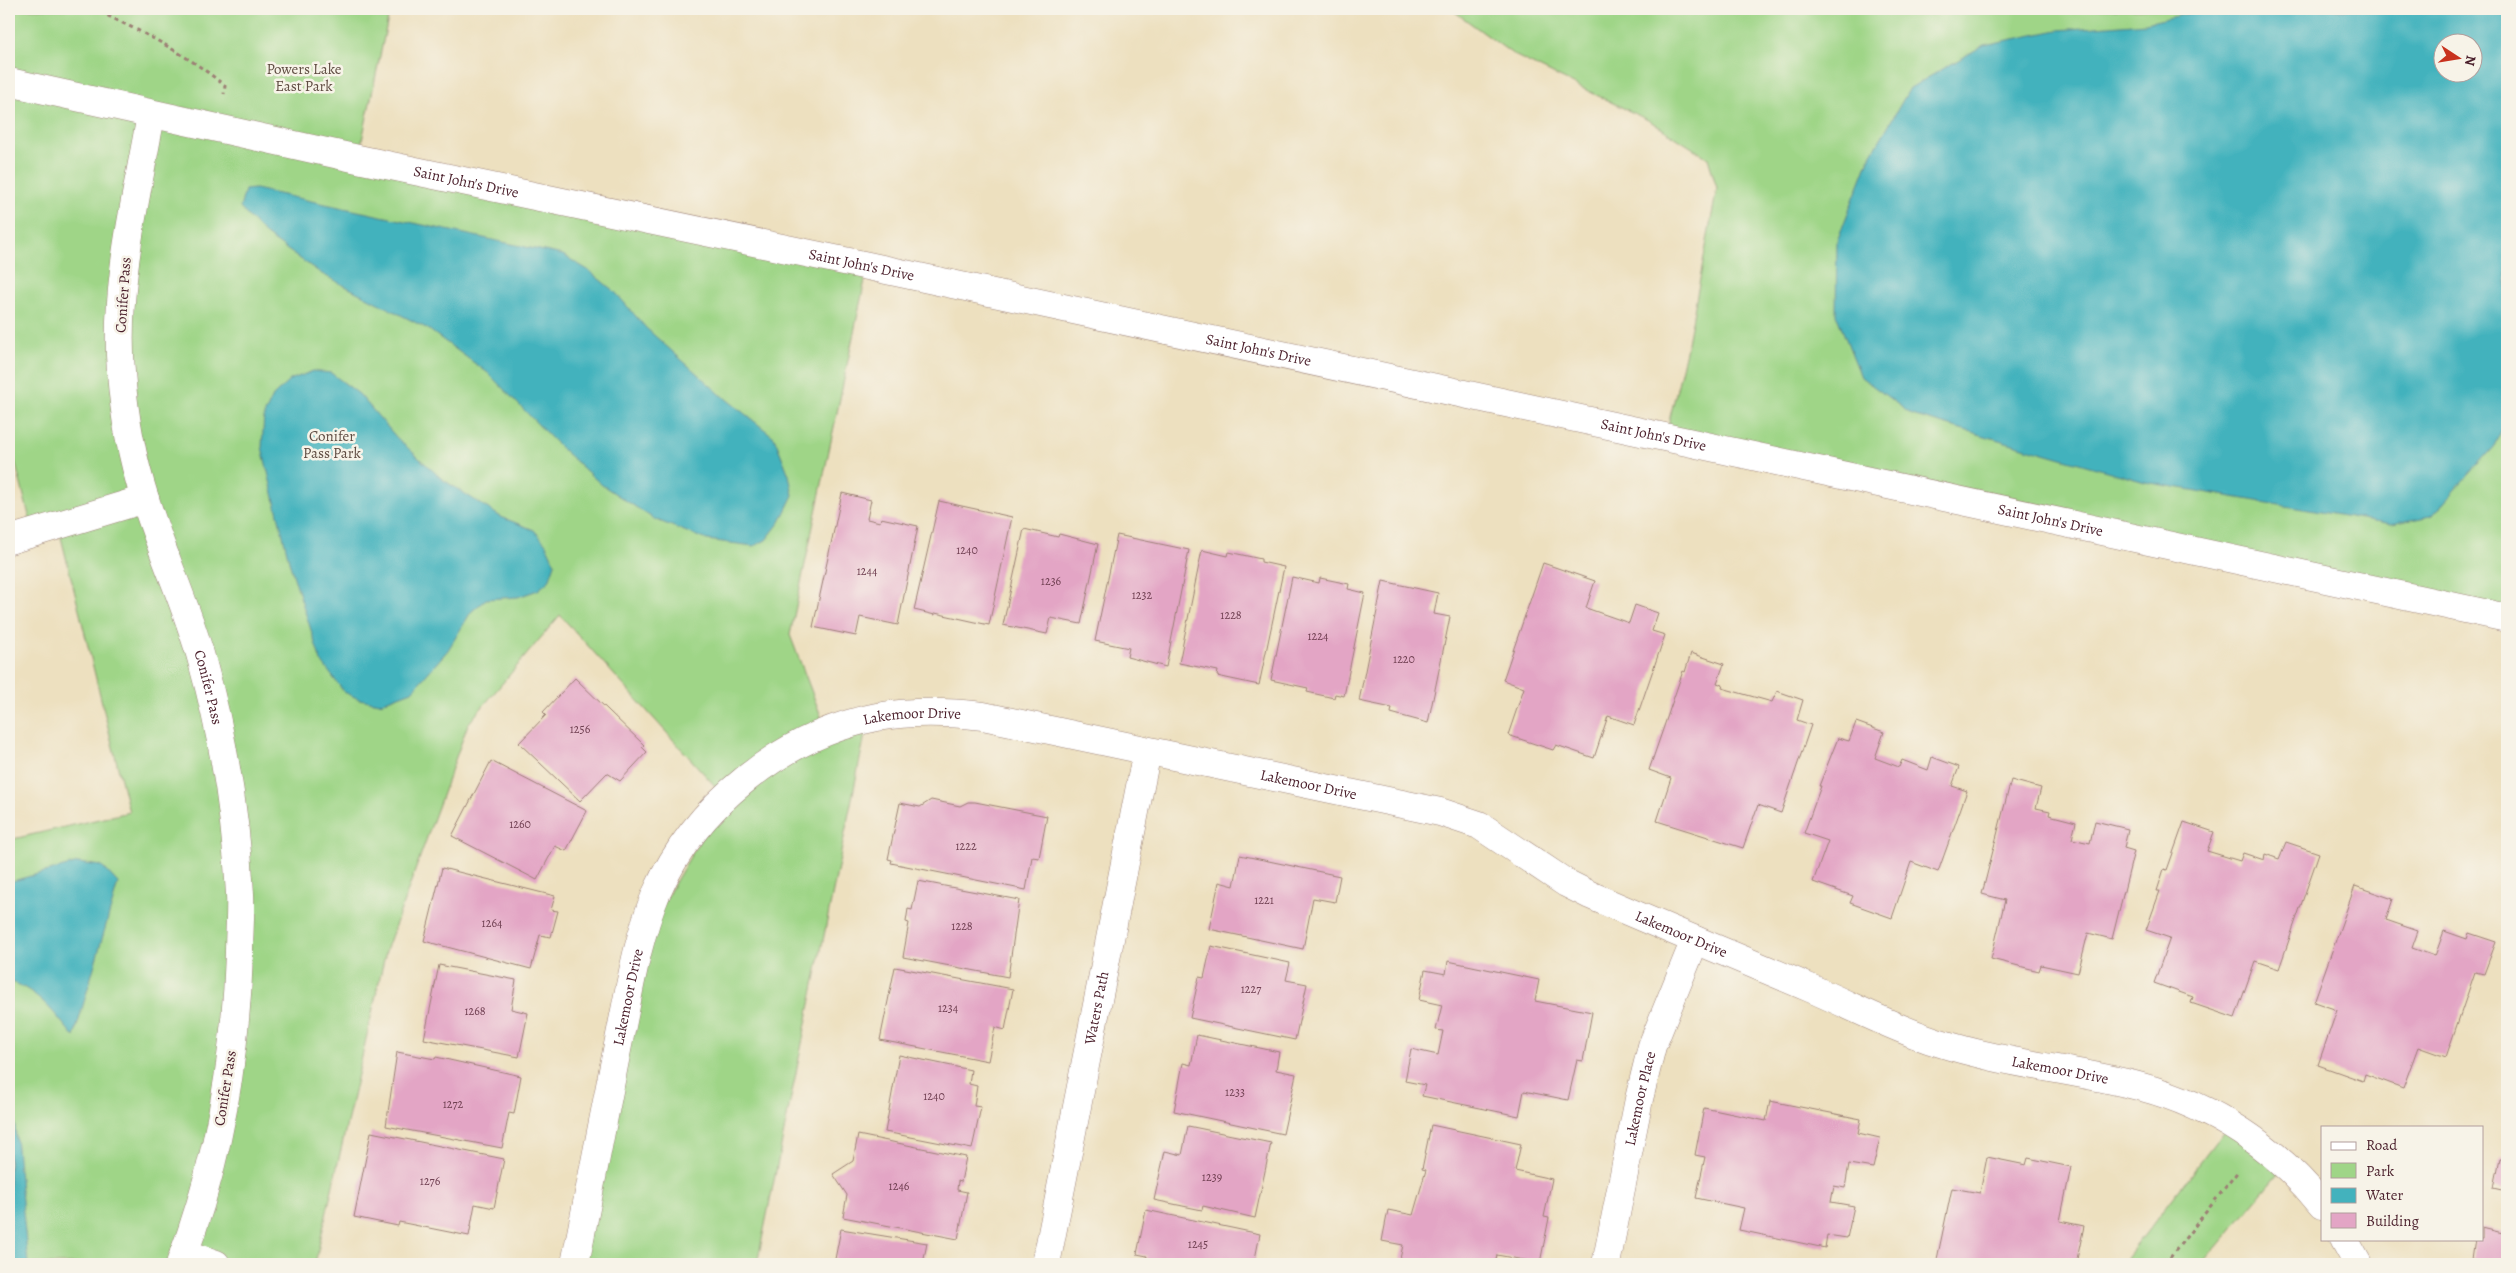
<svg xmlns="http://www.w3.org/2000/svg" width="2516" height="1273" viewBox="0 0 2516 1273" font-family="Alegreya,serif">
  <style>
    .green { fill: #9fd587; stroke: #747a59; fill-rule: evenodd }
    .water { fill: #43b2bd; stroke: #466874; fill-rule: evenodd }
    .building { fill: #e3a5c5 }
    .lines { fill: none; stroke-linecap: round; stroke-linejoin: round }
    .street-casing { stroke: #9c8075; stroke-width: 29 }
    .secondary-casing { stroke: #9c8075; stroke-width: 29 }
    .path { stroke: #9c8075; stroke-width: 3; stroke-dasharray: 4 4; stroke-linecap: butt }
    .street { stroke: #fff; stroke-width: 28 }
    .secondary { stroke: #fff; stroke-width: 28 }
    .labels { text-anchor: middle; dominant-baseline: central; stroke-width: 5; stroke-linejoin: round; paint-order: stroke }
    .number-label { font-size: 12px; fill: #704052 }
    .park-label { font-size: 15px; fill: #5f4c42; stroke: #f7f3e8 }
    .street-label { font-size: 15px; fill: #4a1f2b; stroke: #f7f3e8 }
  </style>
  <rect width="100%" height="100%" fill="#f7f3e8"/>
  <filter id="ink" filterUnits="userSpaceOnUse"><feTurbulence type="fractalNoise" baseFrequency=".02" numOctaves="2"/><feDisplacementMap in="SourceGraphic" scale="10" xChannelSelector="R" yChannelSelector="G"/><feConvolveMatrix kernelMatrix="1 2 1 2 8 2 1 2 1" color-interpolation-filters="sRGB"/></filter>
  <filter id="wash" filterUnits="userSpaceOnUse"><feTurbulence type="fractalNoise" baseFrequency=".0096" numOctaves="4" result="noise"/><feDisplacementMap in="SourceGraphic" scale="20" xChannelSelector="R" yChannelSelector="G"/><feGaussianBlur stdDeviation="1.12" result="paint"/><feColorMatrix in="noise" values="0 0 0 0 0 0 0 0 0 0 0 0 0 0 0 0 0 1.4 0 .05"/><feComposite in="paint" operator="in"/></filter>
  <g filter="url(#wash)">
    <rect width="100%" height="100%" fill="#ede0bf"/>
    <path class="green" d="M9,9H390L358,159L868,266L790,635L827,732L868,720L757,1264H575L638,946L725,797L560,615L468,724L386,951L315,1264H9V840L129,812L58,525L33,531L9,438Z
      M1451,9H2507V618L1665,438L1688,343L1717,188L1708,158L1650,121L1514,55ZM2444,42H2474V72H2444Z
      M2230,1124L2286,1166L2202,1264H2122Z"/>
    <path class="water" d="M2208,9H2507V419L2494,446L2431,516L2391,524L2145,482L1912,415L1861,377L1836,314L1837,241L1869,159L1910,88L1984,45L2058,30L2146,23ZM2444,42H2474V72H2444Z
      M255,189L563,255L588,270L615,292L646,328L720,394L774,437L789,475L793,495L780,522L766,540L754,546L707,540L654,519L602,485L562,449L488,373L428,329L322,274L266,235L240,208L245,190Z
      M313,371L331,373L359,394L397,438L442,479L501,517L534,530L546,544L555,564L549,581L538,590L518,597L486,599L471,612L448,650L412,691L380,703L359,699L344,692L321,661L290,565L262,447L264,415L273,396L290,380Z
      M78,863L102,866L118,883L74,1037C55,1014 38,990 9,981V882Z
      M9,1109L14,1116L28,1264H9Z"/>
    <g id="blocks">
      <path class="building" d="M842,493L871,500L867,519L880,522L881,518L918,526L898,625L860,617L856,636L813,627Z
        M939,501L1012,517L989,625L935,613V615L914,610Z
        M1024,529L1058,537L1059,534L1098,544L1081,624L1051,618L1047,634L1003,625Z
        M1117,535L1189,550L1166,667L1127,657L1129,648L1095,641Z
        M1202,550L1228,556L1229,552L1261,559V562L1284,567L1259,685L1217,676L1218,671L1179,663Z
        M1543,563L1595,581L1586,608L1629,623L1635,605L1658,613L1652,631L1665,635L1634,725L1608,716L1594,758L1556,745L1553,750L1508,735L1524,688L1503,680Z
        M1292,577L1319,583L1320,578L1349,584L1348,589L1365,593L1344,696L1335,694L1334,698L1307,692L1308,688L1271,680Z
        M1383,581L1438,593L1434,614L1450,617L1428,723L1391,713L1392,708L1359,701Z
        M1691,653L1724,664L1717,683L1723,685L1722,688L1772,702L1777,691L1803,700L1797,720L1811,725L1781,813L1758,805L1743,848L1657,821L1671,778L1649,770L1683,671L1685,672Z
        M575,678L644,745L642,747L647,752L620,781L607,773L580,801L519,743L546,715L543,712Z
        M1856,722L1884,732L1875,758L1899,767L1902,760L1928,770L1932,757L1959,767L1952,786L1967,791L1938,872L1911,862L1892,918L1850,903L1853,896L1813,882L1828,841L1804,833L1821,786H1819L1838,738L1849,741Z
        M491,761L587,811L566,851L555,846L537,880L452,836Z
        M2011,780L2041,788L2036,808L2050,811L2049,815L2076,822L2072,839L2090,843L2095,821L2128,829L2124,848L2134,851L2112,939L2088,933L2078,973L2041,965L2039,971L1991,959L2005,900L1982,894Z
        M931,800L960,806L968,802H975L1047,816L1039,858L1032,857L1026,890L891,863L892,860L888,859L900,803L920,807Z
        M2184,822L2214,832L2207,851L2240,861L2243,853L2264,860L2265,854L2279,859L2286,842L2319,853L2279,969L2255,961L2235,1018L2191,1003L2193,997L2154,983L2170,938L2146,930L2160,891H2157L2164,869L2167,870Z
        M1240,855L1340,876L1335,902L1313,898L1303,949L1209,929L1219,882L1234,886Z
        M442,868L555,896L551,910L558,911L551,937L540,935L531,969L424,941Z
        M918,881L1019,900L1008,977L903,957L909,923L906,922L908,909L912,910Z
        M2355,886L2393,899L2386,920L2418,931L2412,948L2435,956L2444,931L2467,939L2469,933L2496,942L2484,974L2475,972L2446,1057L2418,1047L2403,1088L2365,1074L2363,1081L2318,1065L2337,1010L2314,1002Z
        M1211,946L1290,963L1286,980L1307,984L1295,1040L1190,1018L1199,977L1204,978Z
        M1448,961L1539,980L1535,1001L1592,1012L1583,1061L1577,1060L1568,1100L1524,1091L1519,1116L1422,1096L1425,1085L1405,1081L1411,1049L1438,1055L1443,1031L1436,1030L1442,1005L1419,1000L1425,970L1446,974Z
        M439,965L516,980L511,1009L528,1013L519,1057L424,1039Z
        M895,967L1013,989L1005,1030L995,1027L988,1061L880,1040Z
        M1197,1035L1279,1052L1276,1070L1296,1074L1283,1134L1174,1111L1183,1063L1191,1065Z
        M397,1052L435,1059L436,1057L521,1076L514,1114L509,1113L502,1148L386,1126Z
        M899,1055L971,1070L969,1084L977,1086L974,1106L981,1107L972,1149L885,1132Z
        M1770,1101L1861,1119L1858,1133L1880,1138L1873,1168L1849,1164L1845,1188L1834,1186L1831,1202L1854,1206L1847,1238L1827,1235L1825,1248L1739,1230L1744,1208L1696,1198L1705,1157L1695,1155L1704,1108L1766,1121Z
        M1431,1125L1521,1144L1515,1171L1552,1179L1544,1217L1549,1218L1540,1263L1497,1255L1495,1264H1428L1400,1259L1403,1245L1382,1241L1388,1210L1413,1215L1426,1170L1422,1169Z
        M1188,1126L1271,1143L1255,1218L1203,1206L1202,1210L1154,1200L1165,1151L1182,1155Z
        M371,1132L504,1159L494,1208L475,1204L469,1236L399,1222L398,1226L354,1217Z
        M858,1135L966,1157L961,1182L958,1181L957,1190L967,1192L958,1239L843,1217L847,1195L833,1174L853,1161Z
        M1987,1157L2026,1165L2028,1158L2071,1167L2060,1221L2084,1226L2076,1264H1936L1952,1188L1980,1193Z
        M2500,1158L2507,1159V1191L2494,1188Z
        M1146,1210L1260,1234L1254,1264H1145L1147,1256L1137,1254Z
        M2482,1228L2507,1234V1264H2490L2472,1260L2475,1239H2482Z
        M841,1229L927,1243L923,1264H834Z"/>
    </g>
  </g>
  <g filter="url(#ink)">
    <use href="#blocks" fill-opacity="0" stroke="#9c8075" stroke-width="1"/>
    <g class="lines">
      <defs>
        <g id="street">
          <path d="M9,540L145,499"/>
          <path d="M2344,1239L2358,1264"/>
          <path d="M184,1253L216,1264"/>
          <path id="s1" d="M575,1264C589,1191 604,1118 618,1045C629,994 636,942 656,894C695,805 783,735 877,717C912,711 947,712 983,716L1440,812L1479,825L1566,883L1590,895C1663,927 1737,957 1810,988C1852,1006 1893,1028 1937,1042C2004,1064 2075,1069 2142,1087C2213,1106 2277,1148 2322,1205"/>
          <path id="s2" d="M1046,1264L1147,751"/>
          <path id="s3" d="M1606,1264L1639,1099L1652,1046L1695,940"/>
        </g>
        <g id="secondary">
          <path id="s4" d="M9,82L358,159L868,266L2507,618"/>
          <path id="s5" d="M151,115C136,200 114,285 121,372C124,415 132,458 145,499C162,554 187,606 202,661C223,736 236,816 240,894C241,913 239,933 239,953C236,1058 218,1165 180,1264"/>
        </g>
      </defs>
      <use href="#street" class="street-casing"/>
      <use href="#secondary" class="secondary-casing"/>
      <path class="path" d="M93,9C139,30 186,53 225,86L224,94
        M2165,1264L2239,1170"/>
      <use href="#street" class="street"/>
      <use href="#secondary" class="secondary"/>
    </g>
  </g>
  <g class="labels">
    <g class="number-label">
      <text x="967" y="550">1240</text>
      <text x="867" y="571">1244</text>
      <text x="1051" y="581">1236</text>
      <text x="1142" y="595">1232</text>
      <text x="1231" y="615">1228</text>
      <text x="1318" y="636">1224</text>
      <text x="1404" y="659">1220</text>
      <text x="580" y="729">1256</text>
      <text x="520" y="824">1260</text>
      <text x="966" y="846">1222</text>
      <text x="1264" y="900">1221</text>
      <text x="492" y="923">1264</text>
      <text x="962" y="926">1228</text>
      <text x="1251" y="989">1227</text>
      <text x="948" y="1008">1234</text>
      <text x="475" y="1011">1268</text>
      <text x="1235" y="1092">1233</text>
      <text x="934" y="1096">1240</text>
      <text x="453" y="1104">1272</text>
      <text x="1212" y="1177">1239</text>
      <text x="430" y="1181">1276</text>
      <text x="899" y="1186">1246</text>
      <text x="1198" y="1244">1245</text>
    </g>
    <g class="park-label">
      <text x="304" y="69">Powers Lake<tspan x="304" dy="17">East Park</tspan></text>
      <text x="332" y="436">Conifer<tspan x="332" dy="17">Pass Park</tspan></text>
    </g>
    <g class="street-label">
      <text stroke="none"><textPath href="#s4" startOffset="468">Saint John's Drive</textPath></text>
      <text stroke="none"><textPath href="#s4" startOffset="872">Saint John's Drive</textPath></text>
      <text transform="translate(123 295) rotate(-86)">Conifer Pass</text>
      <text stroke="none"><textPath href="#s4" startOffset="1278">Saint John's Drive</textPath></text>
      <text stroke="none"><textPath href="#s4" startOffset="1682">Saint John's Drive</textPath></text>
      <text stroke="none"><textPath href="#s4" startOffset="2088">Saint John's Drive</textPath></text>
      <text stroke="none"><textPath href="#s5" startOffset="588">Conifer Pass</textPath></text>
      <text stroke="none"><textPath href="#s1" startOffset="708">Lakemoor Drive</textPath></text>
      <text stroke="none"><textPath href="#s1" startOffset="1112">Lakemoor Drive</textPath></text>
      <text stroke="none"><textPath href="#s1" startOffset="1518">Lakemoor Drive</textPath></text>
      <text stroke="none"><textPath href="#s1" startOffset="272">Lakemoor Drive</textPath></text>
      <text stroke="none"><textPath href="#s2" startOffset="261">Waters Path</textPath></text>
      <text stroke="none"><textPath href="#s1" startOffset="1922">Lakemoor Drive</textPath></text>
      <text transform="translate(225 1088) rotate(-81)">Conifer Pass</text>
      <text stroke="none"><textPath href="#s3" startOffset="169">Lakemoor Place</textPath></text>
    </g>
  </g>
  <rect width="2516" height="1273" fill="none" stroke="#f7f3e8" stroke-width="30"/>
  <rect x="2321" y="1126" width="162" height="115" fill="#f7f3e8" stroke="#b29e9c"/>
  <rect x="2331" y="1142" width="25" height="8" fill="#ffffff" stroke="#b29e9c"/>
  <text x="2366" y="1150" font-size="15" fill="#4a1f2b">Road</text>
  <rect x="2331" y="1163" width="25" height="15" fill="#9fd587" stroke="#b29e9c"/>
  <text x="2366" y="1176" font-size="15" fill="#4a1f2b">Park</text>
  <rect x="2331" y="1188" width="25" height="15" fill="#43b2bd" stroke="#b29e9c"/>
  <text x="2366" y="1200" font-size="15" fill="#4a1f2b">Water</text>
  <rect x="2331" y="1213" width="25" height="15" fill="#e3a5c5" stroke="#b29e9c"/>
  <text x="2366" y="1226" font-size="15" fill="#4a1f2b">Building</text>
  <g transform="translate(2458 58) rotate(102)"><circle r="24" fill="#f7f3e8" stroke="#b29e9c"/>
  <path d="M0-4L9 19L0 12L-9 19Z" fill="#c8321e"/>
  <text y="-8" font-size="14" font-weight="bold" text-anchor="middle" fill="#4a1f2b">N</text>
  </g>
</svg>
